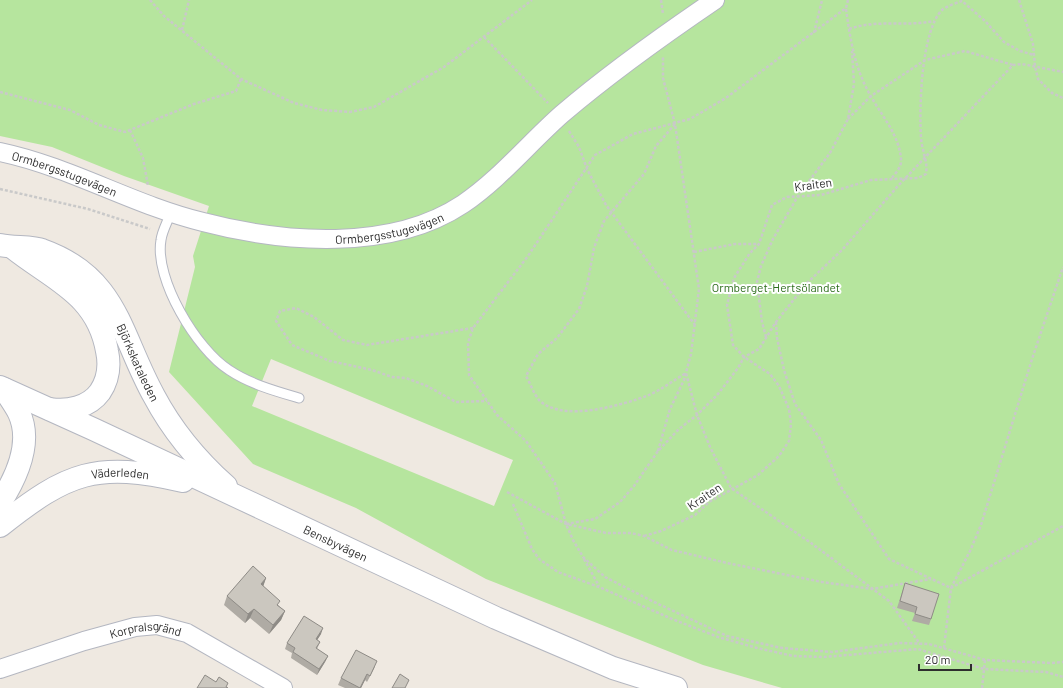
<svg xmlns="http://www.w3.org/2000/svg" width="1063" height="688" viewBox="0 0 1063 688" font-family="Barlow,sans-serif">
  <style>
    .green { fill: #b6e59e; fill-rule: evenodd }
    .lines { fill: none; stroke-linecap: round; stroke-linejoin: round }
    .lane-casing { stroke: #b4b7c1; stroke-width: 11 }
    .street-casing { stroke: #b4b7c1; stroke-width: 20 }
    .secondary-casing { stroke: #b4b7c1; stroke-width: 24 }
    .path { stroke: #c9c9c9; stroke-width: 2.5; stroke-dasharray: 3 2; stroke-linecap: butt }
    .lane { stroke: #fff; stroke-width: 9 }
    .street { stroke: #fff; stroke-width: 18 }
    .secondary { stroke: #fff; stroke-width: 22 }
    .wall { fill: #afaba4 }
    .shaded-wall { fill: #8e8b86 }
    .building { fill: #cbc7bf; stroke: #8e8b86 }
    .labels { text-anchor: middle; dominant-baseline: central; stroke-width: 4; stroke-linejoin: round; paint-order: stroke }
    .street-label { font-size: 12px; fill: #2e2e2e; stroke: #fff }
    .park-label { font-size: 12px; fill: #2c6e1b; stroke: #fff }
  </style>
  <rect width="100%" height="100%" fill="#efe9e1"/>
  <path class="green" d="M0,0H1063V688H782L703,665L486,579L356,508L253,464L169,372L195,267L193,256L209,206L124,176L52,147L0,136ZM271,359L513,460L494,506L252,406Z"/>
  <g class="lines">
    <defs>
      <path id="lane" d="M171,212C168,221 162,231 161,240C154,279 197,350 229,370C250,384 275,391 299,398"/>
      <g id="street">
        <path id="s1" d="M0,152C71,167 133,205 203,222C283,243 391,252 463,204C500,179 529,143 562,114C610,73 662,36 715,0"/>
        <path id="s2" d="M0,669L84,641L135,627L157,625L187,633L283,688"/>
      </g>
      <g id="secondary">
        <path id="s3" d="M0,245C13,248 32,246 42,250C118,277 120,335 154,396C172,430 198,461 226,486"/>
        <path d="M13,248C53,280 97,294 107,351C110,365 108,380 100,392C89,407 68,412 50,409"/>
        <path id="s4" d="M0,387L93,429L496,618L613,668L676,688"/>
        <path d="M0,503C16,478 33,443 19,413C15,405 9,397 4,389"/>
        <path id="s5" d="M0,526C68,472 96,461 183,481"/>
      </g>
    </defs>
    <use href="#lane" class="lane-casing"/>
    <use href="#street" class="street-casing"/>
    <use href="#secondary" class="secondary-casing"/>
    <path class="path" d="M150,0L164,16L241,79L294,103L322,110L350,112L374,107L444,67L532,0
      M661,0L663,14
      M848,0L846,8L726,98L690,119L633,134L595,155L528,256L473,328L468,343L469,375L497,415L526,441L555,483L566,524L573,540L583,557L605,577L654,602L727,636L782,648L832,652L900,643L929,644L985,660L1051,663L1063,662
      M1019,0L1033,44L1035,66L1038,79L1052,93L1063,98
      M846,9C850,37 854,65 868,91C879,113 899,133 901,159C902,167 895,174 890,180
      M849,29C877,19 905,27 934,21
      M182,30L189,0
      M814,33L822,0
      M484,37L548,103
      M0,92L70,110L99,125L125,132L194,104L236,91L241,79
      M848,119L871,96L925,60L965,51L1013,65
      M675,124L656,146L644,174L604,221L594,248L587,286L579,309L557,338L538,354L526,376C530,383 534,394 539,400C562,423 623,405 649,395C661,390 674,380 686,373L697,415L710,447L731,488L811,543L889,601L920,644
      M130,130L143,158L148,186
      M569,131L579,147L587,169L606,205L695,325
      M0,189L88,209L150,229
      M694,252L735,244H759
      M776,322L777,338L784,370L795,404L821,440L839,484L889,559L951,588L970,551L981,525L1032,359L1063,267
      M473,328L367,345L343,340L314,317L296,308L280,311L276,321L292,345L330,361L372,370L392,377L406,378L427,386L456,402L487,401
      M766,337L762,322L757,282L761,266L773,239L798,196L830,153L848,119L854,84L852,51
      M658,451L670,409L684,380L691,354L699,289L675,124L663,78V57
      M507,492L566,524L606,533H631L644,536L672,550L727,563L822,582L872,589L931,579
      M513,504L532,549L539,559L558,572L599,587L672,619L718,637L757,648L793,656L824,657L918,649L984,669L1046,672L1063,677
      M566,524L595,519L620,502L634,486L658,451L679,429L697,415L718,394L738,368L744,357L759,349L776,322L807,283L842,250L897,187L1013,65L1022,64L1063,72
      M644,536L661,531L695,515L709,502L758,475L779,456L789,441L791,424L789,409L779,386L770,374L744,357L733,345L727,305L734,278L750,253L759,244L772,205L787,197L821,195L871,180L918,178L926,174C928,161 922,151 921,138C919,109 921,31 942,10C947,6 956,3 962,1L985,21L1004,42L1020,51L1034,55
      M584,559L599,586
      M944,648L951,588L1063,526
      M982,688L985,660"/>
    <use href="#lane" class="lane"/>
    <use href="#street" class="street"/>
    <use href="#secondary" class="secondary"/>
  </g>
  <path class="wall" d="M266,578L263,586L279,606L285,611L281,620L269,634L250,618L245,623L224,605L227,596Z
    M905,583L931,619L929,625L912,621L915,613L897,608Z
    M321,634L317,640L320,642L317,649L328,656L325,662L317,675L291,658L292,653L285,649L287,643Z
    M375,667L367,682L365,680L361,688H345L338,685L341,678Z"/>
  <path class="shaded-wall" d="M266,578L263,587L261,584Z
    M254,609L250,618L245,623L248,614Z
    M285,611L281,620L269,634L273,625Z
    M323,628L321,634L314,645L316,639Z
    M328,656L325,662L317,675L319,669Z
    M367,674L365,680L361,688H360Z"/>
  <path class="building" d="M253,566L266,578L261,584L280,601L277,605L285,611L273,625L254,609L248,614L227,596Z
    M905,583L939,594L931,619L915,614L917,607L900,601Z
    M304,616L323,628L316,639L320,642L316,648L328,656L319,669L293,652L295,648L287,643Z
    M356,650L377,661L370,676L367,674L360,688L341,678Z
    M400,674L409,680L405,688H392Z
    M205,675L216,682L219,677L228,683L226,687L228,688H197Z"/>
  <g class="labels">
    <g class="street-label">
      <text stroke="none"><textPath href="#s1" startOffset="68">Ormbergsstugevägen</textPath></text>
      <text transform="translate(813 184) rotate(-8)">Kraiten</text>
      <text stroke="none"><textPath href="#s1" startOffset="404">Ormbergsstugevägen</textPath></text>
      <text stroke="none"><textPath href="#s3" startOffset="196">Björkskataleden</textPath></text>
      <text stroke="none"><textPath href="#s5" startOffset="135">Väderleden</textPath></text>
      <text transform="translate(704 496) rotate(-34)">Kraiten</text>
      <text stroke="none"><textPath href="#s4" startOffset="370">Bensbyvägen</textPath></text>
      <text stroke="none"><textPath href="#s2" startOffset="152">Korpralsgränd</textPath></text>
    </g>
    <g class="park-label">
      <text x="776" y="287">Ormberget-Hertsölandet</text>
    </g>
  </g>
  <path d="M919 664v6h52v-6" fill="none" stroke="#2e2e2e" stroke-width="2"/>
  <text x="925" y="664" font-size="12" fill="#2e2e2e" stroke="#ffffff" stroke-width="3" paint-order="stroke">20 m</text>
</svg>
